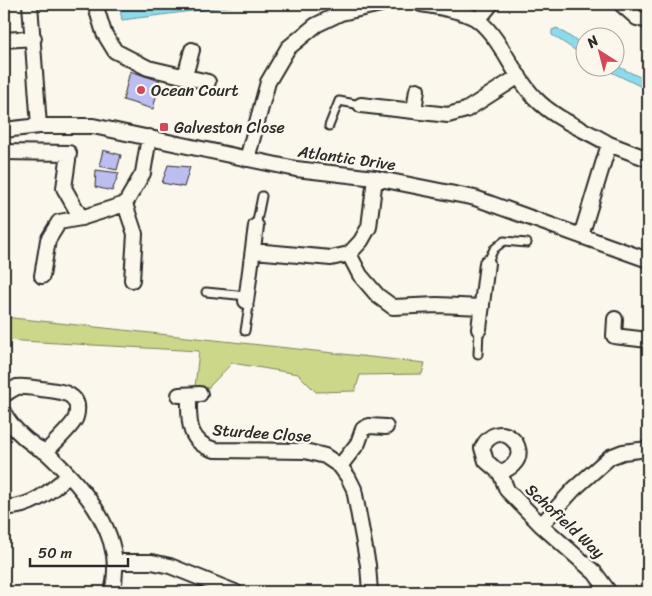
<svg xmlns="http://www.w3.org/2000/svg" width="652" height="596" viewBox="0 0 652 596" font-family="Sriracha,sans-serif">
  <style>
    .green { fill: #ccd78a; stroke: #7c815a }
    .water { fill: #8cdbea; stroke: #65959e }
    .building { fill: #bcbef0; stroke: #2b2b2b }
    .lines { fill: none; stroke-linecap: round; stroke-linejoin: round }
    .lane-casing { stroke: #2b2b2b; stroke-width: 11 }
    .street-casing { stroke: #2b2b2b; stroke-width: 18 }
    .lane { stroke: #fbf7ec; stroke-width: 7 }
    .street { stroke: #fbf7ec; stroke-width: 14 }
    .poi-dot { fill: #d1495b; stroke: #fbf7ec; stroke-width: 2 }
    .labels { text-anchor: middle; dominant-baseline: central; stroke-width: 4.5; stroke-linejoin: round; paint-order: stroke }
    .poi-label { font-size: 16px; fill: #2b2b2b; stroke: #fbf7ec; text-anchor: start }
    .street-label { font-size: 16px; fill: #2b2b2b; stroke: #fbf7ec }
  </style>
  <rect width="100%" height="100%" fill="#fbf7ec"/>
  <filter id="ink" filterUnits="userSpaceOnUse"><feTurbulence type="fractalNoise" baseFrequency=".02" numOctaves="2"/><feDisplacementMap in="SourceGraphic" scale="10" xChannelSelector="R" yChannelSelector="G"/><feConvolveMatrix kernelMatrix="1 2 1 2 8 2 1 2 1" color-interpolation-filters="sRGB"/></filter>
  <g filter="url(#ink)">
    <path class="green" d="M4,317L425,363L422,374L360,375L355,391L316,392L298,374L232,363L208,388L195,387L199,351L4,340Z"/>
    <path class="water" d="M119,4H247L122,20Z
      M557,28L584,46V56L552,35V30Z
      M615,65L648,81V90L603,68H614Z"/>
    <path class="building" d="M130,71L160,81L153,109L123,100Z
      M103,150L121,155L117,170L99,166Z
      M168,165L190,167L184,187L162,183Z
      M96,170L119,173L112,191L95,187Z"/>
    <g class="lines">
      <defs>
        <path id="lane" d="M329,126L339,101L361,105
          M256,226L262,196
          M487,263L494,249L504,241L527,243
          M206,292L247,296
          M245,331L249,306L246,301
          M478,354L479,329"/>
        <path id="street" d="M30,4L39,126
          M95,4L104,33L115,51L148,68L208,82
          M421,4C434,6 469,12 479,21C502,40 514,77 535,98C556,120 584,129 609,144L581,236
          M621,4L637,18L648,21
          M478,20L491,4
          M4,40L34,38
          M185,76L192,50
          M361,105L448,115L466,110L519,76
          M414,111L417,90
          M4,130L39,126H93L296,169L375,178L475,198L648,260
          M609,144L648,159
          M4,152L69,153L64,188L81,218
          M247,159L268,82L288,48L316,25L341,13L381,4
          M125,204L135,234L132,280
          M254,251L331,258L349,254L361,241L369,227L375,178
          M349,254L360,275L378,296L393,307L437,305L482,307
          M42,276L48,240L59,222L81,218L125,204L143,173L149,137
          M246,301L256,226
          M615,319L614,336L648,340
          M479,329L487,263
          M4,395C8,392 13,389 17,387C24,386 34,388 41,389C57,391 83,391 76,417C74,425 53,444 46,452
          M179,395L200,394
          M189,395C189,419 186,442 215,450L305,451L325,456L340,466L348,477L354,489L368,565L370,592
          M4,413C10,425 23,438 35,446C39,449 44,450 48,454C85,489 127,537 112,592
          M340,466L358,443L363,429L369,426L386,427
          M500,473C504,471 510,468 513,465C532,447 498,416 482,448L486,461L500,473L507,490L541,525L595,573L609,592
          M4,507C29,509 50,492 68,476
          M541,525L574,489L610,457L623,452L648,449
          M116,562H152L170,566L235,592"/>
      </defs>
      <use href="#lane" class="lane-casing"/>
      <use href="#street" class="street-casing"/>
      <use href="#lane" class="lane"/>
      <use href="#street" class="street"/>
    </g>
  </g>
  <g class="poi-dot">
    <circle cx="141" cy="90" r="5"/>
    <rect x="159" y="122" width="10" height="10" rx="2.5"/>
  </g>
  <g class="labels">
    <g class="poi-label">
      <text x="151" y="90">Ocean Court</text>
      <text x="174" y="127">Galveston Close</text>
    </g>
    <g class="street-label">
      <text transform="translate(347 158) rotate(8)">Atlantic Drive</text>
      <text transform="translate(262 433) rotate(4)">Sturdee Close</text>
      <text transform="translate(565 521) rotate(43)">Schofield Way</text>
    </g>
  </g>
  <rect width="652" height="596" fill="none" stroke="#fbf7ec" stroke-width="20"/>
  <rect x="10" y="10" width="632" height="576" fill="none" stroke="#2b2b2b" stroke-width="2" filter="url(#ink)"/>
  <g transform="translate(600 52) rotate(324)"><circle r="24" fill="#fbf7ec" stroke="#a8a59f"/>
  <path d="M0-4L9 19L0 12L-9 19Z" fill="#d1495b"/>
  <text y="-8" font-size="14" font-weight="bold" text-anchor="middle" fill="#2b2b2b">N</text>
  </g>
  <path d="M30 558v8h98v-8" fill="none" stroke="#2b2b2b" stroke-width="2.5"/>
  <text x="38" y="558" font-size="15" fill="#2b2b2b" stroke="#fbf7ec" stroke-width="4" paint-order="stroke">50 m</text>
</svg>
